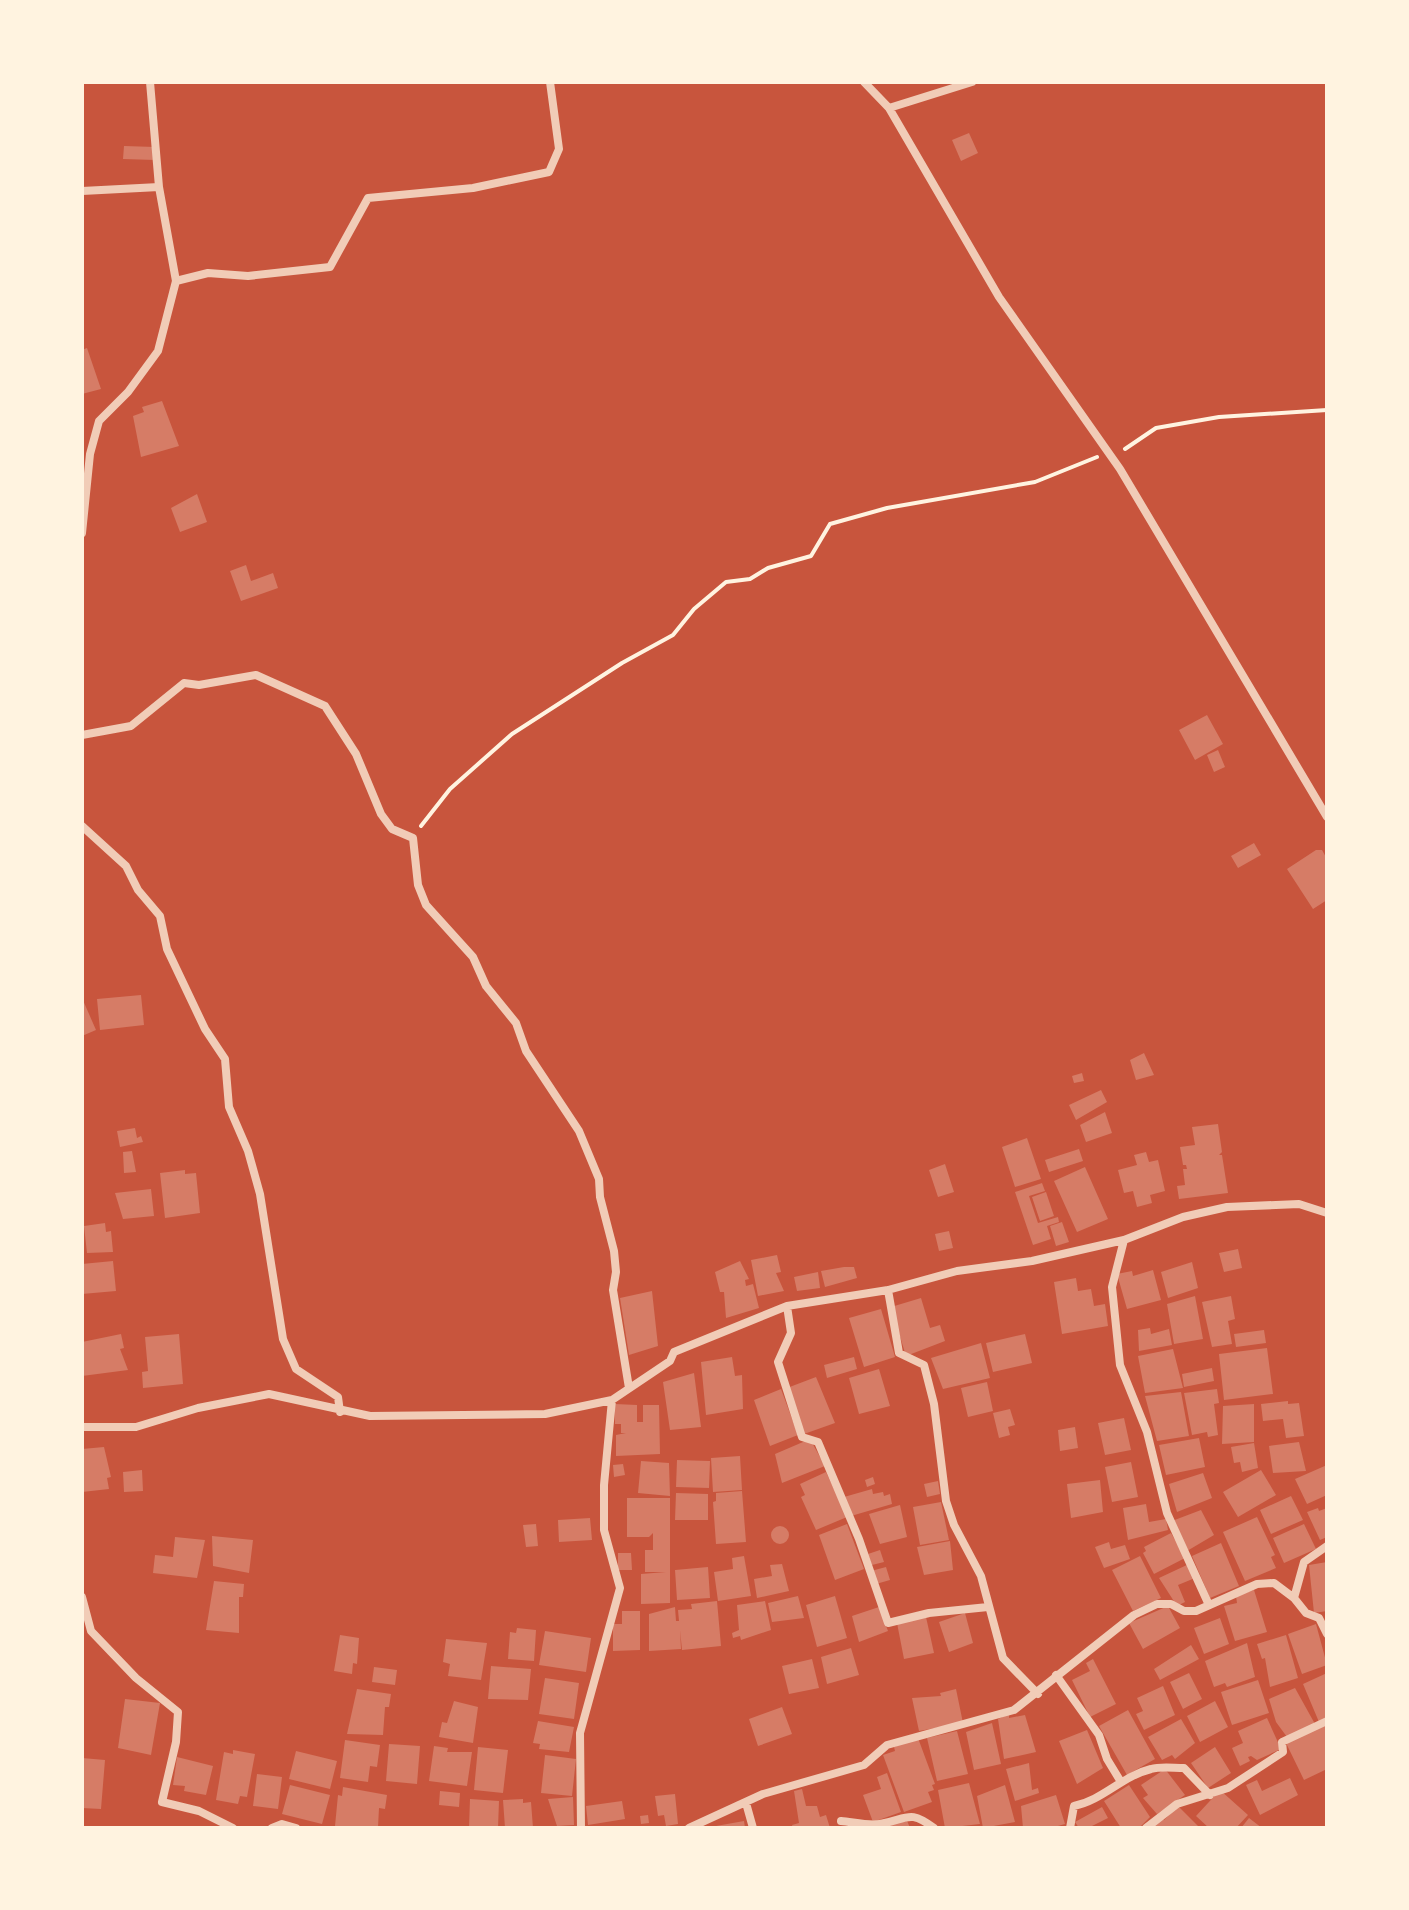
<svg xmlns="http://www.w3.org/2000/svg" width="1409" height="1910" viewBox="0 0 1409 1910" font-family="Ubuntu,sans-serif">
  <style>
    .building { fill: #d67c66 }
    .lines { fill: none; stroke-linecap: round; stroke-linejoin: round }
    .path { stroke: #fff3e0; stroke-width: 4 }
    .minor { stroke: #f1ccb7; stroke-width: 8 }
  </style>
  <rect width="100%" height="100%" fill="#c8553d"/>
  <path class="building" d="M969,133L978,153L961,161L952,140Z
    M124,146L155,147V160L123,159Z
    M87,348L101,389L82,394V350Z
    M162,401L179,446L141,457L133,416L144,412L142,407Z
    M197,494L207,522L180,532L171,508Z
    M246,565L251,581L273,573L278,588L241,601L230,571Z
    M1207,715L1223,744L1195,760L1179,730Z
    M1218,750L1225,767L1214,772L1207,755Z
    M1254,843L1261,855L1238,868L1231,856Z
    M1316,850H1322L1327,859V900L1313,909L1287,869Z
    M141,995L144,1025L100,1030L97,999Z
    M82,998L96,1030L82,1036Z
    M1144,1053L1154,1075L1136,1080L1130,1060Z
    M1082,1073L1084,1081L1074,1083L1072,1076Z
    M1101,1090L1107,1102L1076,1120L1069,1105Z
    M1105,1112L1112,1133L1086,1142L1080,1125Z
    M1218,1124L1222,1152L1219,1155H1222L1228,1193L1179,1199L1177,1186L1185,1185L1183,1169H1187L1186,1165H1183L1180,1147L1195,1145L1192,1127Z
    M135,1128L137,1138L141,1136L143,1142L120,1147L117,1131Z
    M1027,1138L1041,1179L1015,1187L1002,1147Z
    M1079,1149L1083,1161L1049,1172L1045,1160Z
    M132,1151L136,1172L124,1173L123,1152Z
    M1146,1152L1149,1162L1158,1160L1165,1191L1150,1195L1152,1203L1137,1207L1133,1191L1124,1193L1118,1170L1137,1165L1134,1155Z
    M945,1164L954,1192L938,1197L929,1170Z
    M1085,1167L1108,1219L1077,1232L1054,1181Z
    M185,1170V1174L196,1173L200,1213L165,1218L160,1173Z
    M1042,1183L1045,1191L1029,1196L1038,1223L1058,1217L1059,1222L1047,1226L1051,1239L1033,1245L1015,1192Z
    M151,1189L154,1216L123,1219L115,1193Z
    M1046,1192L1054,1216L1040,1221L1032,1197Z
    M1062,1222L1069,1242L1056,1246L1050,1226Z
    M105,1223L106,1232L111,1231L113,1252L87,1253L84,1226Z
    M949,1231L953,1248L939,1251L935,1234Z
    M1238,1249L1242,1268L1224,1272L1219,1253Z
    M777,1255L781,1272L776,1273L784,1291L758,1296L751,1260Z
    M113,1261L116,1291L82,1294V1264Z
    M740,1261L749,1279L745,1280L746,1286L753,1284L759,1308L726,1318L724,1292H720L715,1272Z
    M1192,1262L1198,1288L1168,1298L1161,1272Z
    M844,1267H854L857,1278L825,1287L821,1271Z
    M1153,1270L1161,1300L1127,1309L1117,1274L1132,1271L1133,1276Z
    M818,1272L820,1288L797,1291L794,1277Z
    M1076,1278L1078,1291L1091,1289L1094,1306L1105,1304L1108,1326L1062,1334L1054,1282Z
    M652,1291L658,1346L629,1355L620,1298Z
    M1195,1296L1203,1339L1174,1344L1167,1304Z
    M1231,1296L1235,1319L1228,1321L1232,1344L1212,1347L1202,1302Z
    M921,1298L930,1328L940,1325L945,1341L906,1356L891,1307Z
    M881,1309L895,1357L864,1367L849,1318Z
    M1150,1328L1151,1334L1169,1329L1172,1345L1139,1351L1138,1330Z
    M1264,1330L1266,1343L1236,1347L1234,1334Z
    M121,1334L124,1348L120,1349L128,1370L82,1376V1342Z
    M179,1334L183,1384L143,1388L142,1372L148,1371L145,1337Z
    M1025,1334L1032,1363L993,1372L986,1343Z
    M981,1343L990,1378L943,1389L931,1358Z
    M1267,1348L1273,1394L1224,1400L1219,1354Z
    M1173,1349L1183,1388L1145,1393L1138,1356Z
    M732,1357L735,1376L742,1375L743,1409L706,1415L701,1362Z
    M854,1357L857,1369L827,1378L824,1365Z
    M1212,1368L1214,1381L1184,1387L1182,1374Z
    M879,1369L890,1406L859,1414L849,1378Z
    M694,1373L701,1427L670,1430L663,1382Z
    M816,1377L835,1423L804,1434L787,1388Z
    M987,1382L993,1411L968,1417L961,1388Z
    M781,1389L798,1435L770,1446L754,1400Z
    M1217,1389L1219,1403L1214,1404L1218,1435L1208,1437L1207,1432L1192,1435L1184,1393Z
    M1181,1392L1189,1436L1157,1441L1145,1396Z
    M1288,1401V1404L1299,1403L1304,1436L1286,1438L1283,1419L1263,1421L1261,1404Z
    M615,1404L637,1405V1422H643V1405H659L660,1454L616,1456V1435L626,1433H621V1424H615Z
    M1254,1404V1442L1222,1444L1223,1406Z
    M1010,1409L1015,1425L1008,1427L1010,1435L999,1438L993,1413Z
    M1124,1418L1131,1450L1105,1455L1098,1423Z
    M1075,1427L1078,1448L1060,1451L1058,1430Z
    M1199,1438L1205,1467L1166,1475L1159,1445Z
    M810,1439L825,1466L782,1483L775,1454Z
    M1299,1442L1306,1471L1273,1473L1269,1446Z
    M1254,1443L1258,1468L1242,1472L1240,1462L1234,1463L1231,1447Z
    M104,1447L111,1477L107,1478L109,1489L82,1492V1449Z
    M740,1456L742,1490L713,1492L711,1458Z
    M677,1460L710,1461L709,1488L676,1487Z
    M641,1461L669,1463L670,1496L638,1493Z
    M1131,1462L1138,1497L1112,1502L1105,1467Z
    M623,1464L625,1475L614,1477L613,1465Z
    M1327,1465V1495L1307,1504L1295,1479Z
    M142,1470L143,1491L124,1492L123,1472Z
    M1261,1470L1276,1495L1238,1517L1223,1492Z
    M826,1472L847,1517L816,1530L801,1497L805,1495L800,1484Z
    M1203,1473L1212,1498L1177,1512L1169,1484Z
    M873,1477L875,1484L867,1487L865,1480Z
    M1100,1480L1103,1512L1071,1518L1067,1484Z
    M938,1481L940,1494L927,1497L924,1484Z
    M872,1489L873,1494L883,1492L884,1496L890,1494L892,1504L851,1516L844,1497Z
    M742,1491L746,1542L716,1544L713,1502L716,1501V1493Z
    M676,1493L708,1494V1520H675Z
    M1291,1496L1303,1520L1271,1534L1260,1510Z
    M627,1498H670V1603L641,1604V1574L666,1572H645V1550H653V1533L649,1537H627Z
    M941,1502L949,1540L920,1545L913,1507Z
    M1146,1504L1149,1522L1166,1519L1168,1530L1128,1540L1123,1508Z
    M900,1505L907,1537L880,1544L869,1514Z
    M1318,1508L1319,1511L1327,1508V1537L1320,1540L1307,1512Z
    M1201,1510L1214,1535L1187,1551L1172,1521Z
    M1257,1517L1275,1555L1271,1557L1276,1568L1245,1581L1223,1532Z
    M590,1518L592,1540L559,1542L558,1520Z
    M536,1524L538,1546L526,1547L523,1525Z
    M847,1524L864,1569L835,1580L819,1535Z
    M1304,1524L1316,1549L1284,1563L1273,1538Z
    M771 1535a9 9 0 1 1 18 0a9 9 0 1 1-18 0Z
    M1171,1533L1185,1558L1154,1574L1143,1553L1146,1551L1144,1547Z
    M212,1536L253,1540L249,1573L213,1566Z
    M175,1537L205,1540L197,1578L153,1573L155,1555L173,1557Z
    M950,1541L953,1570L924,1575L917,1547Z
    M1109,1542L1111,1549L1125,1545L1130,1559L1104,1568L1095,1547Z
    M1221,1543L1239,1586L1210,1598L1192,1556Z
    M880,1550L884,1562L872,1565L868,1554Z
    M618,1553H631L632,1570H618Z
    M744,1556L751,1596L718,1601L714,1572L733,1569L732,1558Z
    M1140,1556L1161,1598L1133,1611L1112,1570Z
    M1327,1562V1611L1314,1613L1309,1565Z
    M782,1564L789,1591L757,1598L754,1579L772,1576L770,1565Z
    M1189,1564L1195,1578L1178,1585L1185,1602L1177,1606L1159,1578Z
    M708,1567L710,1598L677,1600L675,1570Z
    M886,1567L890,1580L876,1584L871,1571Z
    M214,1581L244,1584L243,1597H239V1633L206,1630Z
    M1254,1590L1267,1632L1235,1641L1224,1606L1237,1603L1236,1596Z
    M798,1596L804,1618L772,1622L768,1603Z
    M835,1596L847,1638L817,1647L806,1605Z
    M717,1601L721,1646L682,1650L680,1630L681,1649L649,1651V1614L675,1607L676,1621H679L678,1610L692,1609L691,1604Z
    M765,1601L771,1630L741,1640L740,1636L733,1638L732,1633L739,1630L737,1605Z
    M1168,1606L1180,1628L1143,1649L1129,1623Z
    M879,1607L888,1631L859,1642L852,1616Z
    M622,1611H640V1650L613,1651V1624H622Z
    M965,1613L973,1643L949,1652L939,1622Z
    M926,1617L934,1653L904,1659L897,1623Z
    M1220,1618L1229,1644L1204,1654L1194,1628Z
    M1316,1624L1327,1665L1302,1674L1288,1634Z
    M517,1628L536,1630L534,1661L508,1659L510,1632L516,1633Z
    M545,1631L591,1638L586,1672L539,1665Z
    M340,1635L359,1638L357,1664L353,1663L352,1674L334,1671Z
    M1286,1635L1298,1678L1270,1687L1265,1658L1262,1659L1257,1644Z
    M446,1639L487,1643L481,1680L448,1676L450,1664L443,1662Z
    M1247,1643L1255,1677L1227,1687L1225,1683L1214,1687L1205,1661Z
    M1191,1645L1199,1659L1160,1680L1154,1669Z
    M851,1648L859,1675L827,1684L821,1657Z
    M812,1659L819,1688L789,1694L782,1666Z
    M1093,1659L1116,1704L1090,1717L1072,1680L1090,1671L1086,1663Z
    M491,1666L531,1669L528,1700L488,1699Z
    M374,1667L397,1670L395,1685L372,1682Z
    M1189,1673L1202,1699L1183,1709L1170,1682Z
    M1327,1673V1718L1319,1722L1303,1684Z
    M545,1678L579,1683L574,1719L539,1714Z
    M1258,1680L1269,1713L1232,1725L1221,1692Z
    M1163,1686L1175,1715L1144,1730L1136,1714L1143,1711L1137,1698Z
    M1295,1688L1315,1724L1287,1737L1276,1722L1269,1699Z
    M357,1689L391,1694L389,1707H385L383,1735L347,1734Z
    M956,1689L963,1723L919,1731L912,1698L941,1696L940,1693Z
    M125,1699L160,1703L151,1755L118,1748Z
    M454,1701L478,1707L473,1743L439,1737L442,1722L447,1723Z
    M1215,1701L1228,1727L1200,1742L1187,1716Z
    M782,1707L792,1734L758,1746L749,1719Z
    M1128,1710L1155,1759L1127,1775L1099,1726Z
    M1009,1714V1718L1025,1715L1036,1752L1004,1759L998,1719Z
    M1267,1718L1281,1749L1257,1760L1251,1756L1248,1757L1250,1761L1240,1766L1232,1748L1243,1743L1238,1731Z
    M1181,1719L1195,1743L1175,1759L1172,1755L1162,1760L1148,1737Z
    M538,1721L574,1727L569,1752L539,1749L540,1744L533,1743Z
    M992,1723L1001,1764L974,1770L966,1732Z
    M1327,1724V1769L1304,1780L1286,1743Z
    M1087,1730L1103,1768L1077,1784L1059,1741Z
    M957,1731L968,1774L937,1781L927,1738Z
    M918,1738L935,1784L932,1785L934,1790L928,1792L932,1802L904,1812L883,1755L895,1751L894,1747Z
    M345,1740L380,1745L377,1767L370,1766L368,1782L340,1778Z
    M389,1744L420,1746L417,1784L386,1781Z
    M434,1746L448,1748L447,1752H472L467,1786L429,1781Z
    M478,1747L508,1750L503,1793L474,1790Z
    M1215,1747L1231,1773L1208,1788L1191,1763Z
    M233,1750L255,1754L247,1797L240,1796L238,1804L216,1800L224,1752L233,1754Z
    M296,1751L337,1761L330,1789L289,1779Z
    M545,1755L576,1759L572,1796L541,1793Z
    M177,1757L213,1766L206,1795L184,1791L185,1786L173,1785Z
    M82,1758L105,1760L101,1809L82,1808Z
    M1029,1763L1032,1790L1038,1788L1039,1793L1015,1801L1006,1769Z
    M1165,1769L1185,1795L1157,1814L1143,1798L1148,1795L1141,1785Z
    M887,1773L901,1812L873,1822L863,1795L881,1789L877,1777Z
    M257,1774L282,1777L278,1809L253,1806Z
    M1290,1778L1298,1795L1260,1815L1246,1785L1257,1780L1262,1791Z
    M969,1783L980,1824L945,1828L938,1790Z
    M290,1785L330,1795L322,1824L282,1814Z
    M1005,1785L1015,1822L983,1828L977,1796Z
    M1129,1785L1150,1817L1139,1828H1121L1104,1801Z
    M343,1787L387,1795L385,1809L379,1808L378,1827L335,1826L338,1795L342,1796Z
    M802,1789L806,1806H817L820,1817L826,1815L830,1828H793L792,1825L799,1823L794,1791Z
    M1220,1790L1248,1815L1236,1828H1209L1196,1816Z
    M440,1791L460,1793L459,1807L439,1805Z
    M675,1794L678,1824L666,1826L664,1815L658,1816L655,1796Z
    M1056,1795L1065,1824L1051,1828H1023L1021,1806Z
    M573,1797L574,1825L557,1826L548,1799Z
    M470,1799L499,1801L498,1828H469Z
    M523,1799V1803L531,1802L533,1828H505L503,1800Z
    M622,1801L625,1819L588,1825L586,1806Z
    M1178,1806L1198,1826L1151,1828L1162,1817L1164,1820Z
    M1102,1807L1108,1818L1088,1828H1079L1075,1822Z
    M648,1815L649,1823L641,1824L640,1816Z
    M906,1818L910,1828H879Z
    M1249,1818L1262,1828H1241Z
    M744,1821L745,1828H716V1826Z"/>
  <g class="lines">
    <path class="path" d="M1125,449L1156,428L1219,417L1327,410
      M421,826L450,789L512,734L622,663L673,635L694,609L726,582L750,579L768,568L811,556L830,524L887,508L1035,482L1097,457"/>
    <path class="minor" d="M150,82L159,187L176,281
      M864,82L889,108L972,82
      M889,108L999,297L1120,469L1327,817
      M82,191L159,187
      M82,533L90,454L99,421L128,392L158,351L176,281L208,273L248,276L330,267L368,198L473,188L549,172L559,149L550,82
      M82,735L131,726L184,683L199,685L256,675L325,706L356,754L381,814L392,829L413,838L418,885L426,905L473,957L486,986L516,1023L526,1051L579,1131L599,1179L600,1197L614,1251L616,1272L613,1290L629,1388
      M82,826L126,866L138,890L160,916L167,949L205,1029L225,1059L229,1107L248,1151L260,1194L283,1339L296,1369L338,1397L340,1412
      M1124,1240L1112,1287L1120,1365L1147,1432L1167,1513L1209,1605
      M888,1290L899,1353L924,1365L934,1404L946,1501L954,1525L981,1576L1003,1658L1038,1694
      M787,1306L791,1333L778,1362L802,1437L818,1442L859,1539L888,1623L929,1613L988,1607
      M82,1427H136L198,1408L269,1394L370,1416L545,1414L612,1400L670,1361L674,1352L787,1306L888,1290L957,1271L1032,1261L1124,1240L1183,1217L1227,1207L1299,1204L1327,1213
      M82,1597L91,1631L136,1678L178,1712L176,1742L162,1802L199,1811L233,1828
      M1294,1598L1304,1562L1327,1546
      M1056,1675L1099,1735L1107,1759L1121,1782
      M746,1803L753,1828
      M841,1821C853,1822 868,1826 880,1824C908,1819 909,1809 934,1828
      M272,1828L282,1824L296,1828
      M581,1828L580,1733L620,1588L604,1530V1485L612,1400
      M689,1828L763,1794L864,1765L887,1745L1014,1710L1134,1615L1157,1604H1171L1184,1611H1196L1257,1584L1274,1583L1294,1598L1306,1613L1319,1618L1327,1634
      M1070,1828L1074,1806C1103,1800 1122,1776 1151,1769C1161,1766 1173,1768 1184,1768L1210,1795
      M1146,1828L1177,1804L1228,1788L1283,1752L1282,1742L1327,1721"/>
  </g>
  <rect width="1409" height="1910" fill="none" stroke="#fff3e0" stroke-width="168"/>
</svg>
